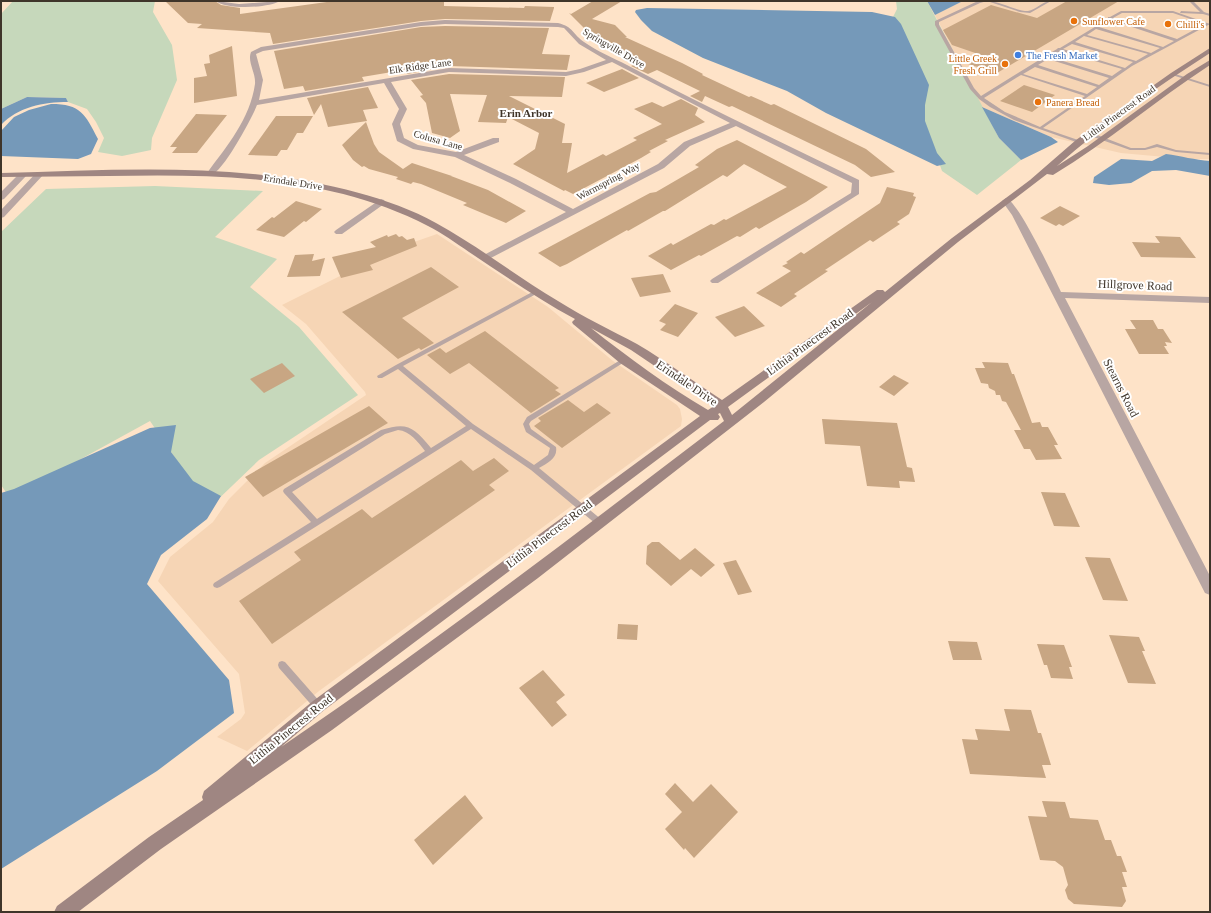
<svg xmlns="http://www.w3.org/2000/svg" width="1211" height="913" viewBox="0 0 1211 913" font-family="'Times New Roman',serif">
  <style>
    .built { fill: #f6d5b5 }
    .green { fill: #c6d8bb }
    .water { fill: #7599b9 }
    .building { fill: #c8a683 }
    .lines { fill: none; stroke-linecap: round; stroke-linejoin: round }
    .lane { fill: #b8a6a3; fill-rule: evenodd }
    .street { fill: #b8a6a3; fill-rule: evenodd }
    .secondary { fill: #9f8682; fill-rule: evenodd }
    .food-dot { fill: #e8710a; stroke: #fff; stroke-width: 1.5 }
    .shop-dot { fill: #3f7fe0; stroke: #fff; stroke-width: 1.5 }
    .labels { text-anchor: middle; dominant-baseline: central; stroke-width: 4; stroke-linejoin: round; paint-order: stroke }
    .far-food-label { font-size: 10px; fill: #c56008; stroke: #fff; text-anchor: start }
    .far-street-label { font-size: 10px; fill: #3f352a; stroke: #fff }
    .far-shop-label { font-size: 10px; fill: #366cbe; stroke: #fff; text-anchor: start }
    .far-neighbourhood-label { font-size: 11px; font-weight: bold; fill: #3f352a; stroke: #fff }
    .street-label { font-size: 12px; fill: #3f352a; stroke: #fff }
  </style>
  <rect width="100%" height="100%" fill="#fee3c8"/>
  <path class="built" d="M963,1H1210V159H1187L1121,153L1051,137L982,107L935,15Z
    M437,234L548,307L613,361L677,405L680,409L682,419L681,426L319,691L247,751L217,737L241,719L245,713L239,674L158,581L170,557L213,522L229,499L265,463L366,395L365,392L306,324L282,305L394,249Z"/>
  <path class="green" d="M13,1H155L153,12L172,45L177,80L152,138L151,150L122,156L98,152L104,138L96,122L87,109L68,102L66,98L27,97L1,109V14Z
    M896,1H927L999,138L1021,160L977,195L942,171L924,120L893,17L897,9Z
    M155,186L263,191L215,237L277,259L250,287L299,327L358,395L259,460L209,508L150,421L10,498L1,485V232L46,189Z"/>
  <path class="water" d="M927,1H963L935,15Z
    M647,8L872,12L895,17L901,24L929,85L925,105V121L937,153L946,164L937,166L826,113L787,91L703,58L652,31L641,20L635,12L636,10Z
    M27,97L66,98L68,102C43,102 18,107 1,125V109Z
    M51,104C81,104 85,114 98,139L91,154L78,159L1,156V131L14,117L29,110Z
    M982,107L1051,137L1058,142L1021,160L999,138Z
    M1166,154C1181,156 1195,160 1210,161V176L1176,170L1152,171L1131,183L1109,185L1093,183L1094,177L1121,159L1152,161Z
    M176,425L171,452L193,481L221,496L207,519L161,555L147,584L229,680L234,713L157,771L1,869V493L14,489L150,428Z"/>
  <path class="building" d="M165,1H215L221,5L240,8V14L334,1H444V6L524,8L525,6L554,7V8L550,21L445,19L421,21L273,44L270,33L197,28L202,24L188,23Z
    M593,1H622L592,19L615,25L627,37H625L682,63L703,74L702,75L749,97L751,96L771,105L774,104L866,149L895,172L871,177L855,165L732,106L729,107L705,96L702,102L690,96L700,91L657,70L648,74L631,66L640,62L591,35L569,13L571,14Z
    M1067,1H1119L997,73L968,64L979,58L976,57L981,55L952,45L943,30L991,5L1037,18Z
    M445,26L549,28L542,54L570,55L567,70L449,66L407,74L404,70L362,77L364,81L305,91L303,86L284,89L274,51L421,27Z
    M232,46L237,96L194,103V78L207,76L204,64L210,63L209,55Z
    M622,69L639,78L604,92L586,83Z
    M449,74L565,77L562,97L509,96L565,124L562,143H572L567,173L603,154L606,156L637,140L633,138L662,124L634,109L652,102L663,107L681,99L698,108L695,115L705,122L665,140L668,141L649,151L651,152L641,158L573,194L565,190L564,191L513,164L535,149L539,133L508,117L506,123L478,122L487,95L450,94L460,131L450,138L432,133L426,103L420,96L423,95L411,80Z
    M1024,85L1055,95L1032,112L1000,101Z
    M368,87L378,108L363,110L367,121L328,127L321,104L314,115L307,98Z
    M196,114L227,115L197,153H172L177,147H170Z
    M276,116H313L303,133H297L287,150H281L277,156L248,155Z
    M366,122L374,144L379,152L403,169L412,163L452,176H451L488,190L526,211L506,223L463,205L467,203L421,184L413,182L411,184L396,179L398,177L369,169L364,166L362,167L353,160L342,145Z
    M737,140L828,187L806,202L759,229L756,227L740,237L737,236L701,256L699,255L671,270L648,256L671,243L673,245L711,224L714,225L724,219L726,220L787,187L744,164L727,177L723,175L665,211H663L628,231L627,230L567,264L560,267L538,253L650,193L656,192L699,167L695,165L717,149Z
    M887,187L914,193L913,196L916,197L909,214L897,222L900,224L873,242L870,240L825,270L828,271L794,294L797,296L781,307L756,293L791,271L782,266L788,263L786,262L801,252L804,254L880,203Z
    M296,201L322,209L306,222L304,221L284,237L256,230L272,217L274,218Z
    M1060,206L1080,216L1063,226L1059,224L1056,226L1040,218Z
    M396,234L399,237L402,236L407,240L414,238L417,246L370,265L373,270L341,278L332,257L376,247L370,242L387,235L388,237Z
    M1155,236L1180,237L1196,258L1141,257L1132,242L1160,243Z
    M314,254L312,261L325,258L320,276L287,277L295,255Z
    M431,267L459,287L402,318L434,343L421,350L419,348L398,359L342,312Z
    M663,274L671,292L640,297L631,278Z
    M675,304L698,313L678,337L660,330L666,324L659,321Z
    M744,306L765,326L735,337L715,317Z
    M1130,320H1153L1158,329H1163L1172,343L1165,342L1167,346H1164L1169,354H1139L1125,329H1136Z
    M485,331L559,388L555,390L561,394L531,413L469,363L450,374L427,355L440,348L446,353Z
    M982,362L1008,363L1012,374H1014L1032,423L1040,422L1042,427H1048L1058,445H1054L1062,459L1036,460L1030,449H1024L1014,430H1021L1006,402L1002,401L1000,395H996L995,391L989,388L988,384L981,383L975,368H985Z
    M282,363L295,376L264,393L250,379Z
    M894,375L909,383L894,396L879,387Z
    M568,400L584,412L597,403L611,413L562,448L534,426L541,421L538,418Z
    M369,406L388,423L263,497L245,477Z
    M822,419L897,423L907,467L912,468L915,482L899,481L900,488L867,486L860,446L825,444Z
    M494,458L509,471L489,485L495,490L272,644L239,601L301,560L294,552L362,509L372,518L461,460L473,471Z
    M1041,492L1065,493L1080,527L1054,526Z
    M652,542H659L680,560L695,548L715,565L701,577L691,569L671,586L646,564L647,546Z
    M1085,557L1110,558L1128,601L1103,600Z
    M736,560L752,592L738,595L723,563Z
    M618,624L638,625L637,640L617,639Z
    M1109,635L1139,637L1145,651H1142L1156,684L1128,683Z
    M948,641L977,642L982,660H953Z
    M1037,644L1064,645L1072,667H1069L1073,679L1051,678L1047,665H1044Z
    M543,670L565,695L556,702L567,715L552,727L519,688Z
    M1004,709L1031,710L1038,733H1041L1051,765H1042L1046,778L970,774L962,739L978,740L975,729L1010,731Z
    M675,783L693,802L711,784L738,812L694,858L685,848L684,850L665,829L682,812L665,794Z
    M465,795L483,818L433,865L414,840Z
    M1042,801L1065,802L1070,818L1098,820L1105,840H1111L1117,856H1121L1127,872H1122L1127,887H1122L1126,901L1122,907L1074,904L1068,899L1065,890L1068,885L1063,867L1055,861L1040,860L1028,816L1047,817Z"/>
  <g class="lines">
    <path class="lane" d="M978,1H987L980,3L939,22V25L974,88L981,96L1044,57L1045,56L1057,49L1058,48H1060L1108,19V17H1110L1121,11H1173L1210,24L1132,66L1043,128L1081,141V142L1079,143L1014,120L990,107L979,99L970,89L935,25V21ZM1122,13H1173L1205,24L1177,39L1113,18ZM1111,20L1174,41L1163,47L1099,27ZM1096,29L1160,48L1151,53L1087,35ZM1084,36L1148,54L1136,61L1075,42ZM1072,44L1133,62L1125,68L1063,49ZM1061,51L1122,69L1112,76L1050,57ZM1048,59L1109,78L1099,85L1038,65ZM1035,67L1097,87L1087,94L1023,74ZM1021,75L1085,96L1040,127L1005,112L984,98Z
      M987,1C1001,1 1014,11 1028,11C1036,10 1042,1 1051,1L1030,13L1020,12Z
      M1189,1H1193L1204,12L1210,14V16L1203,14L1180,13L1181,11L1200,12Z
      M1172,73L1210,85V87L1172,75Z
      M1088,133H1092L1131,148H1145L1157,144L1176,150L1210,153V155L1176,152L1157,147L1145,150H1130L1088,135Z
      M536,290L539,292L538,293L403,366L473,424L534,465L548,455L550,448L526,432L523,424L527,417L622,359H626L627,360L626,361L531,421L529,424L531,429L556,447C558,458 548,463 539,468L602,520L603,522L602,524H596L531,470L471,429L220,587L217,588L214,587L213,585L214,583L311,522L284,493L283,491L284,489L381,430C407,422 413,426 431,448L466,426L398,369L382,378H378L377,376L396,365ZM398,430C410,431 418,442 425,451L317,519L292,492L385,434Z
      M282,661L285,662L321,703L322,706L321,709L318,710L315,709L279,668L278,665L279,662Z"/>
    <path class="street" d="M216,1L239,4L280,1C269,8 226,10 216,1Z
      M445,20L558,23C574,27 572,34 584,42C597,51 613,58 627,65C704,106 781,142 859,180V194L718,283H712L710,281L712,279L851,193L852,183L736,126L690,146L664,168L485,261L482,260L480,258L482,256L566,212L510,183L455,157L413,149L397,141L392,124L399,109L384,83L257,105C252,118 223,172 211,175L207,173C227,146 250,119 255,84C256,73 247,62 251,52L261,47L421,22ZM445,24L558,27L564,28L579,44L606,60L580,69L566,72L449,68L259,100L263,80L256,54L263,51L421,26ZM612,62L730,123L684,142L658,164L573,209L516,179L464,155L499,142V138H493L456,152L418,145L404,138L400,124L407,109L391,82L449,72L566,76L584,72Z
      M37,172H40L44,174L4,217L1,218V210Z
      M20,173H23L27,175L4,199L1,200V192Z
      M1006,198C1018,201 1054,277 1061,292L1210,297V303L1065,298L1210,576V595L1205,593L1012,215L1002,201Z
      M381,199L384,200L385,202L384,204L342,234H336L334,232L336,230Z"/>
    <path class="secondary" d="M1210,48V53C1157,87 1104,124 1057,166L1088,146L1187,74L1210,60V65C1156,100 1108,142 1053,175L1047,174L958,242L764,402L538,578L332,730L161,849L78,912H54L57,906L149,837L203,800L202,797L204,791L313,701L700,416L620,363L573,324L572,322L575,319C538,299 504,275 469,252C456,243 442,233 428,226C330,175 216,174 108,176C72,176 37,177 1,177V173C120,170 243,161 359,193C385,200 413,210 436,223C478,246 516,276 558,301C583,317 611,330 637,344C666,361 694,382 722,400L877,290H883L885,292L952,238L1030,180L1076,140L1171,73ZM872,302L732,415L728,407ZM591,328L631,350L714,406L708,410C667,386 629,358 591,328ZM720,413L724,421C578,532 433,644 281,747L323,711L710,420H718L720,417L718,414Z"/>
  </g>
  <g class="food-dot">
    <circle cx="1074" cy="21" r="4"/>
    <circle cx="1168" cy="24" r="4"/>
    <circle cx="1005" cy="64" r="4"/>
    <circle cx="1038" cy="102" r="4"/>
  </g>
  <circle class="shop-dot" cx="1018" cy="55" r="4"/>
  <g class="labels">
    <g class="far-food-label">
      <text x="1082" y="21">Sunflower Cafe</text>
      <text x="1176" y="24">Chilli's</text>
      <text x="997" y="58" text-anchor="end">Little Greek<tspan x="997" dy="12">Fresh Grill</tspan></text>
      <text x="1046" y="102">Panera Bread</text>
    </g>
    <g class="far-street-label">
      <text transform="translate(614 48) rotate(30)">Springville Drive</text>
      <text transform="translate(420 66) rotate(-8)">Elk Ridge Lane</text>
      <text transform="translate(1119 113) rotate(-36)">Lithia Pinecrest Road</text>
      <text transform="translate(438 140) rotate(16)">Colusa Lane</text>
      <text transform="translate(608 181) rotate(-28)">Warmspring Way</text>
      <text transform="translate(293 182) rotate(9)">Erindale Drive</text>
    </g>
    <g class="far-shop-label">
      <text x="1026" y="55">The Fresh Market</text>
    </g>
    <g class="far-neighbourhood-label">
      <text x="526" y="113">Erin Arbor</text>
    </g>
    <g class="street-label">
      <text transform="translate(1135 285) rotate(2)">Hillgrove Road</text>
      <text transform="translate(810 342) rotate(-36)">Lithia Pinecrest Road</text>
      <text transform="translate(687 383) rotate(34)">Erindale Drive</text>
      <text transform="translate(1121 388) rotate(63)">Stearns Road</text>
      <text transform="translate(549 534) rotate(-37)">Lithia Pinecrest Road</text>
      <text transform="translate(291 729) rotate(-39)">Lithia Pinecrest Road</text>
    </g>
  </g>
  <rect width="1211" height="913" fill="none" stroke="#3f352a" stroke-width="4"/>
</svg>
